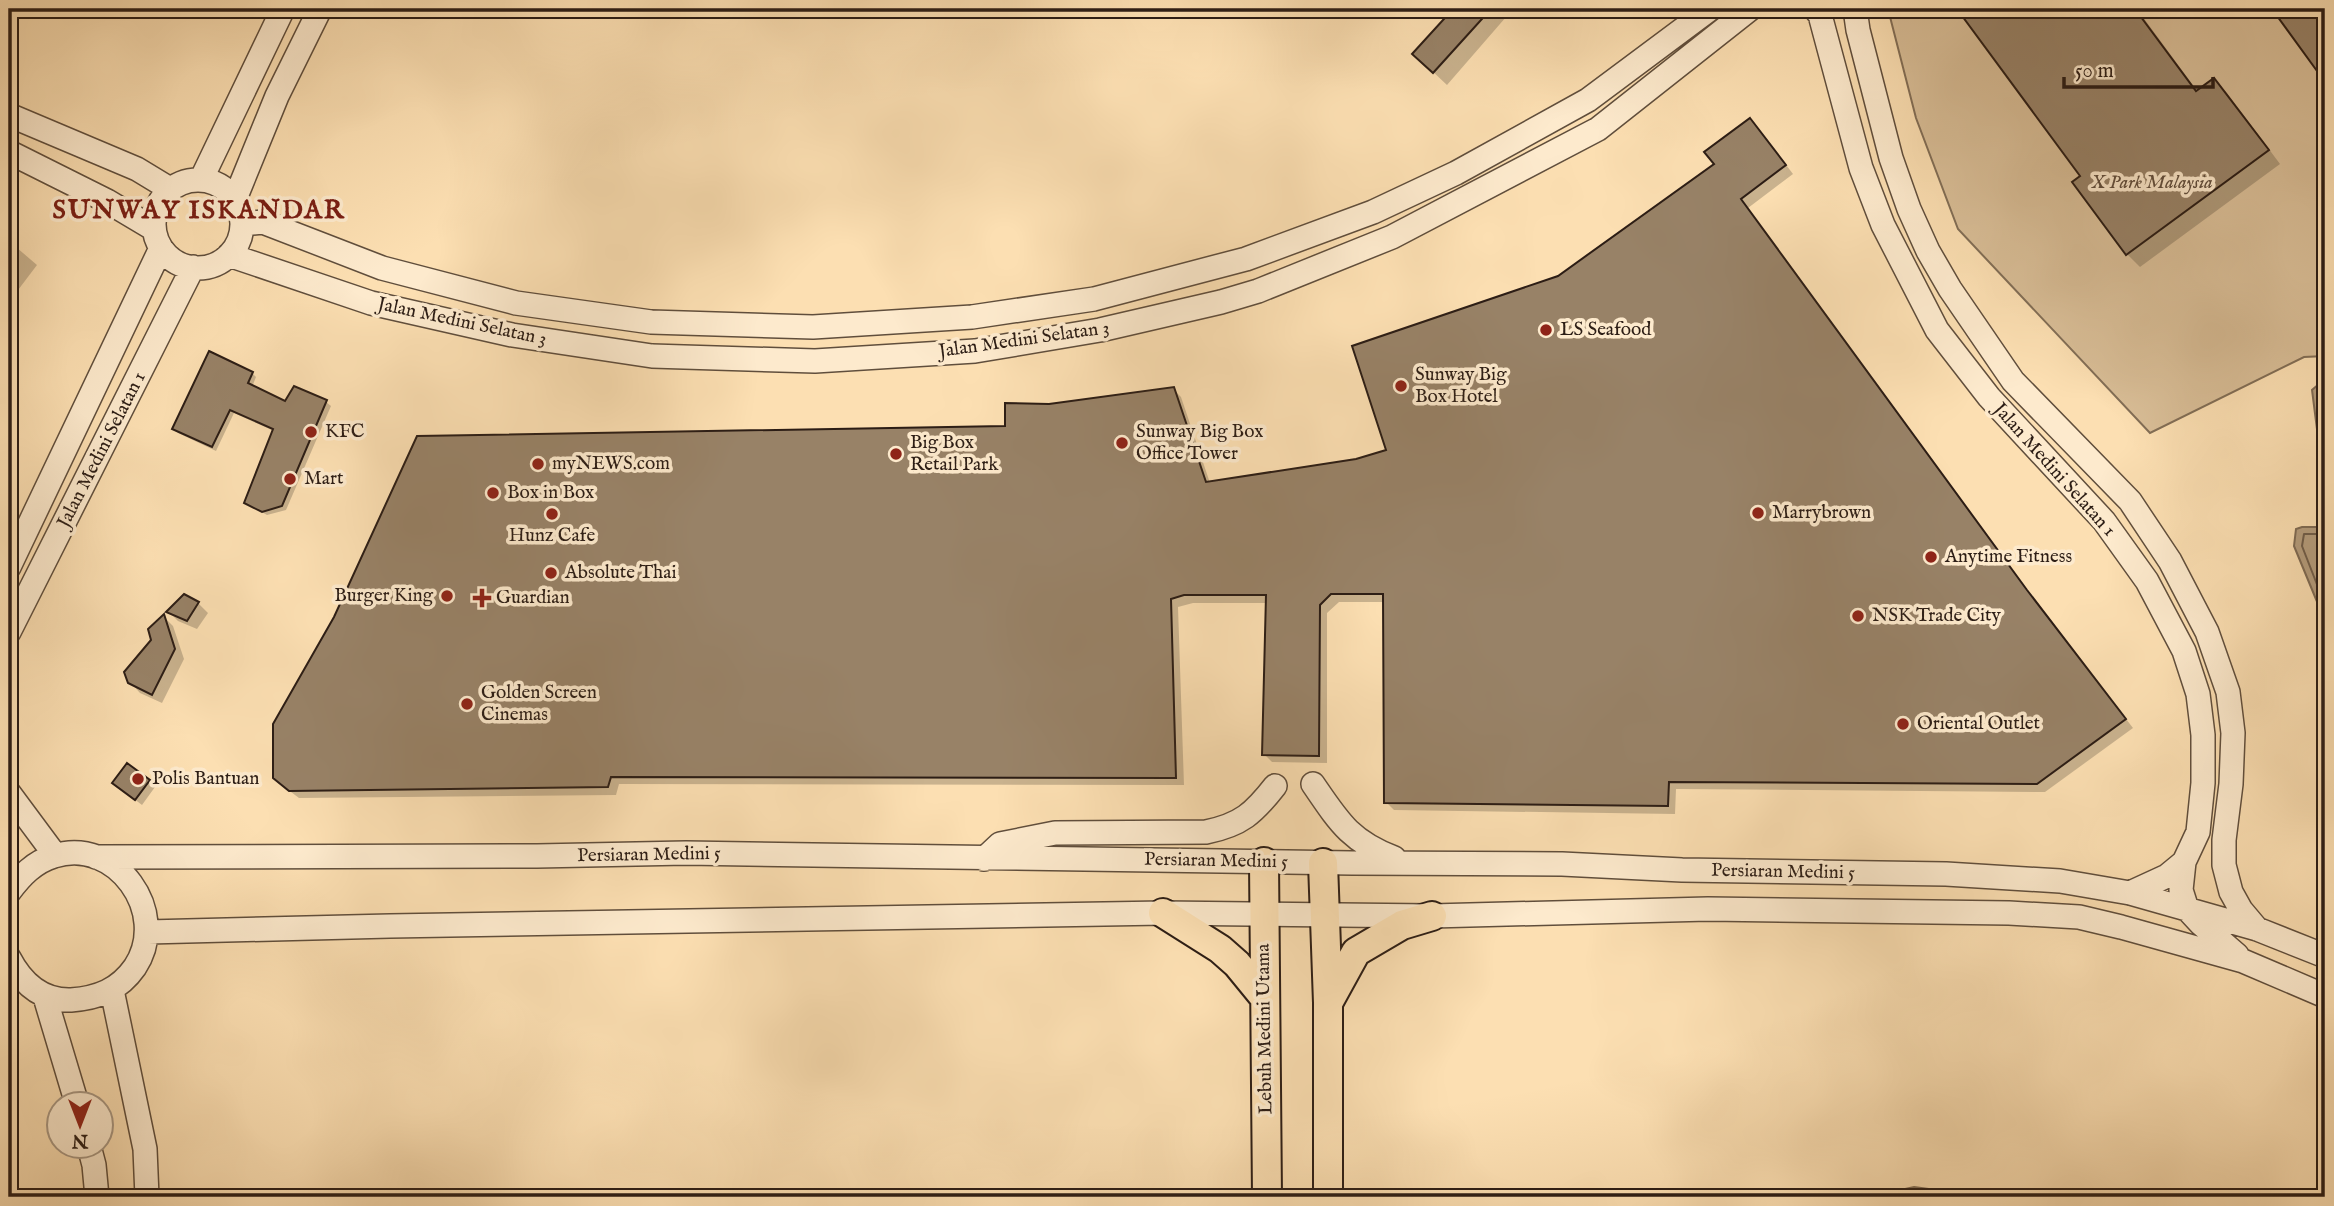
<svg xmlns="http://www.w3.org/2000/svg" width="2334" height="1206" viewBox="0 0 2334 1206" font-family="'IM FELL English',serif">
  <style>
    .green { fill: #d9be97; stroke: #826e56; stroke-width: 2 }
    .water { fill: #b59d7d; stroke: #7e6a53; stroke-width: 2 }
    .shadow { fill: #0003 }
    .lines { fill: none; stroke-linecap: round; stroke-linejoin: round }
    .shore { stroke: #705d49; stroke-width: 2 }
    .building { fill: #988267; stroke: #2c1d15; stroke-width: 2 }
    .minor-casing { stroke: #604e3c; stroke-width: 26 }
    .major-casing { stroke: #2c1d15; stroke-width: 32 }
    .minor { stroke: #fdeacd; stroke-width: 23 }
    .major { stroke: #fcdfb2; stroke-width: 28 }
    .poi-dot { fill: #8f2418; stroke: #fdeacd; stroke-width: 2.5 }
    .labels { text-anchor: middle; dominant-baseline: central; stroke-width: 7; stroke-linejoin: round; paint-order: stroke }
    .park-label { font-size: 19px; font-style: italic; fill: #604d3c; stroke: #fdeacd }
    .street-label { font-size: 19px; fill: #2c1d15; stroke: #fdeacd }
    .poi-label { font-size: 19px; fill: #2c1d15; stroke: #fdeacd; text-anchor: start }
    .district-label { font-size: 26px; font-weight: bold; letter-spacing: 2px; fill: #7a1f14; stroke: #fdeacd }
  </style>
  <rect width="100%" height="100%" fill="#fcdfb2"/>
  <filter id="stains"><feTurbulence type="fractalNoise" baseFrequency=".00286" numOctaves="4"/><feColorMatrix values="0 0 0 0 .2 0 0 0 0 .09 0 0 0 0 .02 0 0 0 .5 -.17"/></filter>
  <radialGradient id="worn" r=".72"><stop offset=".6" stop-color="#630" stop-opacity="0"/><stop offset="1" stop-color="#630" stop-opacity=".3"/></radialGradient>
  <path class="green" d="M1888,9H2325V356L2304,357L2150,433L1958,229L1916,118Z
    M1914,1187L1958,1193L1966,1197H1869Z"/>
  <path class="water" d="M2319,384H2325V492L2312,390Z
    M2302,527H2325V621L2294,546L2296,529Z"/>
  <path class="shadow" d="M1455,9H1513L1447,85L1414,54Z
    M1969,9H2137L2198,92L2214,80L2227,93L2280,164L2140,267L2127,254L2082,177L1963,14Z
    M2274,9H2325V79Z
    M1758,128L1793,174L1748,208L2035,601L2133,728L2045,792L1676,789L1675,814L1394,810L1386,802L1385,602H1339L1327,613V763L1272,762L1264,754L1268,603H1193L1178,607L1184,785L619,784L616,795L299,798L283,786L1049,405L1173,389L1181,397L1210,483L1356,461L1388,452L1559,277L1717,165Z
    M9,241L37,265L9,302Z
    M252,373L256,377L252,387L286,403L295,389L326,402L331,406L286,510L267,515L246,503L274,431L234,413L216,451L178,433L174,429Z
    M185,597L198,603L208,613L197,629L178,621L169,612Z
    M164,617L173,626L184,659L162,703L140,693L130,682L153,641Z
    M149,781L155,787L142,805L121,789Z"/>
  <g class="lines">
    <path class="shore" d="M2325,534H2304L2302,546L2325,605"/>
  </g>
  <path class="building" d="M1453,9H1491L1433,73L1412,54Z
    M1957,9H2135L2196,91L2214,78L2269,150L2126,255L2072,182L2080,176Z
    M2272,9H2325V82Z
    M1750,118L1786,165L1741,199L2027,590L2126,719L2037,784L1669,782L1668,806L1384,803L1383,594H1331L1320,605L1319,756L1262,755L1266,595H1184L1171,599L1176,778L611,777L608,787L289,791L273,778V724L334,617L417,436L1005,426V403L1049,404L1174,387L1206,482L1356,459L1386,450L1352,346L1558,276L1714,164L1704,152Z
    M209,351L253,372L248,383L285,401L294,386L327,400L282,506L262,512L244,503L273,429L230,410L212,447L172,429Z
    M184,594L199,602L187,621L166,612Z
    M164,614L175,649L152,695L128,683L124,672L151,640L148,629Z
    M127,763L150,780L135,800L112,783Z"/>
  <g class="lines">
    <defs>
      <path id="minor" d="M1815,9L1820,15L1861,168L1883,225L1937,330L1989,397L2104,521L2147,581L2184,651L2198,694L2203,735V783L2198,832L2184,862L2181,890L2187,909L2200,923L2237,955
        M1855,9L1858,30L1891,158L1909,209L1928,251L1950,289L2013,381L2130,501L2170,561L2207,632L2228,692L2233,733L2231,784L2224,840V865L2231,892L2241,910L2257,929
        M9,115L137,169L170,189
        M9,152L107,201L154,229
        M201,180L283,9
        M154 224a44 44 0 1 1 88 0a44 44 0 1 1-88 0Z
        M235,199L277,96L320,9
        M242,224L263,222L382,268L516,303L651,322L813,327L972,317L1094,299L1246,259L1373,212L1456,173L1588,100L1710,9
        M229,255L371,303L512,335L652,356L815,361L975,351L1100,330L1221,302L1258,291L1392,237L1598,129L1750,9
        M9,567L161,248
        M9,632L193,267
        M1313,784C1339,822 1350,841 1394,858
        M9,793L55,855
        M96,857L537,856L686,853L1352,863L1562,864L1682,870L1946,874L2060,881L2130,893L2257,929L2325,956
        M984,859L1000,844L1055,833L1206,832C1241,825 1254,813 1275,786
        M9,892C21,876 34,862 54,856C115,836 171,912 135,967C119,990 98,998 71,1000C41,1001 22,983 9,958
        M2130,893L2167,876L2184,862
        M148,932L390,926L1163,913L1432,916L1708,909L2009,913L2079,917L2121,927L2243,961L2325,996
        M112,990L145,1149L147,1197
        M45,997L77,1104
        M89,1146L94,1165L97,1197"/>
      <path id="major" d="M1264,862L1267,1197
        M1323,863L1328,1003V1197
        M1163,913L1220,949L1237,964L1264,997
        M1328,1003L1356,952L1402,925L1432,916"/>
    </defs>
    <use href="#minor" class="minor-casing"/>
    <use href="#major" class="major-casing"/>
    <use href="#minor" class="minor"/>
    <use href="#major" class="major"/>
  </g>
  <g class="poi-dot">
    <circle cx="1546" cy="330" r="7"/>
    <circle cx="1401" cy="386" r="7"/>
    <circle cx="311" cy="432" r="7"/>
    <circle cx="1122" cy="443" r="7"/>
    <circle cx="896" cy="454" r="7"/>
    <circle cx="538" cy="464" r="7"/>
    <circle cx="290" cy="479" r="7"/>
    <circle cx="493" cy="493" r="7"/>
    <circle cx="1758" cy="513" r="7"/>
    <circle cx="552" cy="514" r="7"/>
    <circle cx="1931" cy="557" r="7"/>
    <circle cx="551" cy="573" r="7"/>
    <circle cx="447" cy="596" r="7"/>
    <path d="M478.5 587.5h7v7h7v7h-7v7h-7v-7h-7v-7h7z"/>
    <circle cx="1858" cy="616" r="7"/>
    <circle cx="467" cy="704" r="7"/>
    <circle cx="1903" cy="724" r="7"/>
    <circle cx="138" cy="779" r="7"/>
  </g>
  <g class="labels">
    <g class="park-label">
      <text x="2152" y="183">X Park Malaysia</text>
    </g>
    <g class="street-label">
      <text transform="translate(462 322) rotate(12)">Jalan Medini Selatan 3</text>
      <text transform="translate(1024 340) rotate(-8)">Jalan Medini Selatan 3</text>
      <text transform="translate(102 450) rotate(-63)">Jalan Medini Selatan 1</text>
      <text transform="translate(2054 470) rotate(48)">Jalan Medini Selatan 1</text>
      <text transform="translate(649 855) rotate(-1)">Persiaran Medini 5</text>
      <text transform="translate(1216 861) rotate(1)">Persiaran Medini 5</text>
      <text transform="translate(1783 872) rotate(1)">Persiaran Medini 5</text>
      <text transform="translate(1265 1029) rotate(-91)">Lebuh Medini Utama</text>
    </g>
    <g class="poi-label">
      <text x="1560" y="330">LS Seafood</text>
      <text x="1415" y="375">Sunway Big<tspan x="1415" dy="22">Box Hotel</tspan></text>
      <text x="325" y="432">KFC</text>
      <text x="1136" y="432">Sunway Big Box<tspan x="1136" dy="22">Office Tower</tspan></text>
      <text x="910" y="443">Big Box<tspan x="910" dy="22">Retail Park</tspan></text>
      <text x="552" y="464">myNEWS.com</text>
      <text x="304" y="479">Mart</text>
      <text x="507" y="493">Box in Box</text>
      <text x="1772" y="513">Marrybrown</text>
      <text x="552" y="536" text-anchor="middle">Hunz Cafe</text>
      <text x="1945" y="557">Anytime Fitness</text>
      <text x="565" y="573">Absolute Thai</text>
      <text x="433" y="596" text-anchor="end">Burger King</text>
      <text x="496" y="598">Guardian</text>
      <text x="1872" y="616">NSK Trade City</text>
      <text x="481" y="693">Golden Screen<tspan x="481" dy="22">Cinemas</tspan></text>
      <text x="1917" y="724">Oriental Outlet</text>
      <text x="152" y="779">Polis Bantuan</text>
    </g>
    <g class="district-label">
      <text x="199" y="210">SUNWAY ISKANDAR</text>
    </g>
  </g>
  <rect width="2334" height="1206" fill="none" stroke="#fcdfb2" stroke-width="35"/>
  <rect x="10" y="10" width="2313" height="1185" fill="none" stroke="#2c1d15" stroke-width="3.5"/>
  <rect x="18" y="18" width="2299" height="1171" fill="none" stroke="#2c1d15" stroke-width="2"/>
  <g transform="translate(80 1125) rotate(180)"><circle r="33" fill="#fdeacd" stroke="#a99883" stroke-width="2"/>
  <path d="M0-5L12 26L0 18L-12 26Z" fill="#8f2418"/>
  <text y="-10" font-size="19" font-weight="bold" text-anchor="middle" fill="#2c1d15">N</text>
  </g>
  <path d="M2064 77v10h149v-10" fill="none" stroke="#2c1d15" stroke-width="3.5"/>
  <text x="2075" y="77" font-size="21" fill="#2c1d15" stroke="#fdeacd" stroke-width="5" paint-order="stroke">50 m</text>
  <rect width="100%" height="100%" filter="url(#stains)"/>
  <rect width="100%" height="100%" fill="url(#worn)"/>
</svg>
